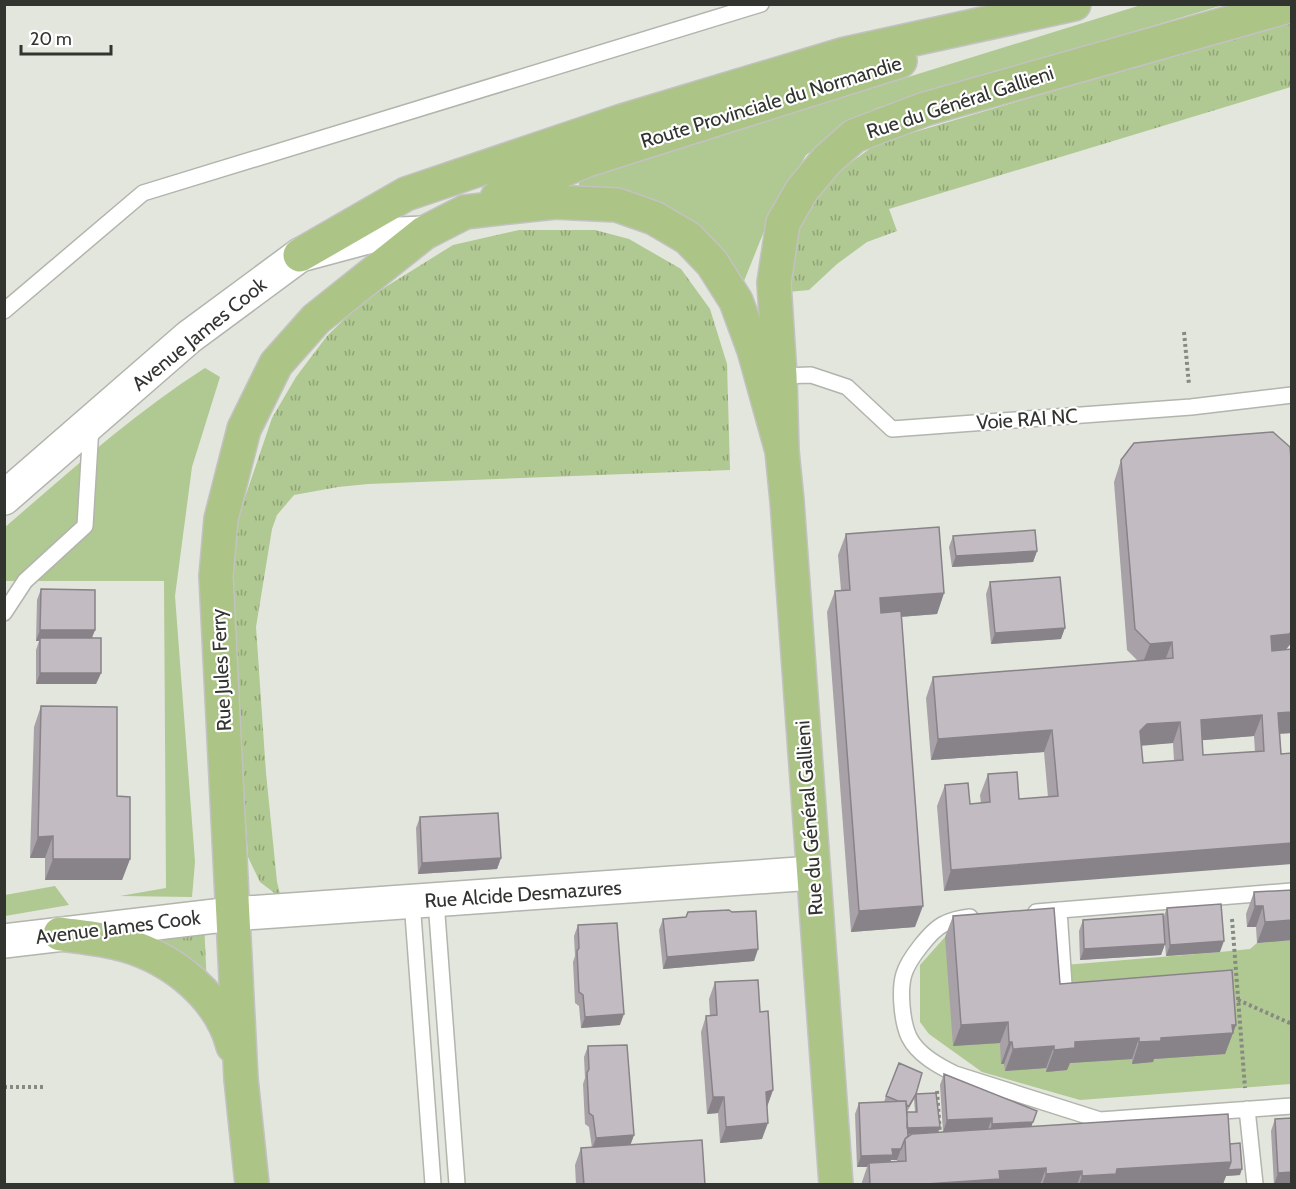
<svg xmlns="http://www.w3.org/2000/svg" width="1296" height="1189" viewBox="0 0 1296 1189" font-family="Cabin,sans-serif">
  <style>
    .grass { fill: url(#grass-tufts) }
    .green { fill: #b0c891 }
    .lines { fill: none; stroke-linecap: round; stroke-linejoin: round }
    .lane-casing { stroke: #b1b5ad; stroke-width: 18 }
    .secondary-casing { stroke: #b1b5ad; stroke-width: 36 }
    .primary-casing { stroke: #c2c2c1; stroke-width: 36 }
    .path { stroke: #878a83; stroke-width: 4; stroke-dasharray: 3 3; stroke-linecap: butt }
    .lane { stroke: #fff; stroke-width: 15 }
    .secondary { stroke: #fff; stroke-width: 33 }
    .primary { stroke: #adc487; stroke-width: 33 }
    .wall { fill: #a8a1a7; fill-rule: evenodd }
    .shaded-wall { fill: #888388 }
    .building { fill: #c3bbc2; stroke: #888388; stroke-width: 1.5; fill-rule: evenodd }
    .labels { text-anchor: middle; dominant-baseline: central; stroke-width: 4.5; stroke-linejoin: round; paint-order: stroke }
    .street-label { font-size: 20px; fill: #323430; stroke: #fff }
  </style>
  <defs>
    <pattern id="grass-tufts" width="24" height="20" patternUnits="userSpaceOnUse" patternTransform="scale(1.5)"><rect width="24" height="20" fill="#b0c891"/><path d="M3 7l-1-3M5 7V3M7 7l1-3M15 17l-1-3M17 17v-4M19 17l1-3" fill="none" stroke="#90a377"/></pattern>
  </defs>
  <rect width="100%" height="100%" fill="#e2e6dd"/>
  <path class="grass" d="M1291,20V87L889,209L897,231L867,242L837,264L809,290L777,293L791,233L819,185L878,143Z
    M519,230H595L629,239L681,269L710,309L727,364L730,470L368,484L338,487L294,495L277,515L272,529L256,627L266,773L277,882L281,898L260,882L248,857L230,578L239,515L272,418L296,377L327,336L363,301L453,245Z
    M204,922L207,987L148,942Z"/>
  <path class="green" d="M1141,5H1223L877,108L806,155L771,214L744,281L738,286L720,264L579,196V179Z
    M205,368L220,377L192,467L175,596L195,862L192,897L120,896L166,888L164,581H5L4,528C69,472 133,414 205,368Z
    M55,886L69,905L5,916V895Z
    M945,937L1053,966L1220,952L1250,949L1257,943L1291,940V1084L1080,1100L982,1072L929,1034L920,1022V965Z"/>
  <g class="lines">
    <defs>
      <path id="lane" d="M4,311L143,193L761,4
        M780,376L811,375L847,387L892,429L1191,407L1292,395
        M4,613L25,581L85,526L91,426
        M412,901L433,1184
        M436,901L457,1184
        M1059,910L1064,985
        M1036,912L1292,891
        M970,917C961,918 952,920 944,924C931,930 908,960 904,974C899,990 902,1022 909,1037C918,1055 939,1066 955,1074L1100,1120L1292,1106
        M1247,1109L1255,1184"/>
      <path id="secondary" d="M4,498L189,337L300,255L375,235L424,233
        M4,941L232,914L813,873"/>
      <path id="primary" d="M497,198L587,160L900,61
        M300,255L406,194L622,121L845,54L1074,4
        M60,934C82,937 104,939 125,945C173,959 220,996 233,1046
        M252,1184L241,1079L216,576L221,519L244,429L276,364L316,319L424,233L465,212L555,202L617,205L654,218L688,238L712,263L736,301L754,350L782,451
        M836,1184L787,501L782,451L780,376L774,283L783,223L802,190L827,160L854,136L925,109L1292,5"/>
    </defs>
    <use href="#lane" class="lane-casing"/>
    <use href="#secondary" class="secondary-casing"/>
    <use href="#primary" class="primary-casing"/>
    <path class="path" d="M1184,332L1189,385
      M1232,919L1245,1088
      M1238,1000L1292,1024
      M4,1087H43
      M937,1091L940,1134"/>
    <use href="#lane" class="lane"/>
    <use href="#secondary" class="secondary"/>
    <use href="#primary" class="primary"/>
  </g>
  <path class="wall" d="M1121,460L1292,471V642L1286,650L1292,733L1280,734L1281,754L944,891L937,806L945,785L970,804L981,803L980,795L988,774L1019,799L1048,797L1044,752L931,760L926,698L933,677L1138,661L1127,650L1114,482ZM1254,736L1255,752L1203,755L1202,740ZM1173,743L1174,761L1143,763L1141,745Z
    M846,534L944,593L937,614L901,617L915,927L851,932L827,612L835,591L841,590L838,555Z
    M953,536L1037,551L1033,562L952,567L949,547Z
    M990,582L1061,639L991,644L986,594Z
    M41,589L95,630L92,638L101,673L96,684H36V650L39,641H36L37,600Z
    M41,706L117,796L130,859L122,880H45V858H30L34,727Z
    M420,817L501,858L497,869L418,874L416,828Z
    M1292,890V940L1257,943L1256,927H1247L1246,914L1254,892Z
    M1167,908L1220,952L1166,956L1165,944L1161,955L1080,960L1079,931L1083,920L1163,918Z
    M953,916L1060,984L1236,1025L1225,1054L1154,1059L1153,1062L1132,1064V1059L1070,1063L1067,1070L1046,1072V1068L1005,1071L1004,1064H1001L1000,1043L953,1046L945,937Z
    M663,919L758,949L754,961L663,969L659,930Z
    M578,925L620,1025L581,1028L579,1006L575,1003L573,962L575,956L574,936Z
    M715,982L760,1012L773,1090L767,1106L762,1139L720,1143L718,1113L707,1114L701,1032L706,1016H710L709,999Z
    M588,1046L634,1135L630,1145L705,1185H576L575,1165L581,1148H592L589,1127L585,1124L583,1084L585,1078L584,1057Z
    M944,1074L1032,1126L1230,1144L1240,1175L1226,1176L1223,1184L1208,1185H861L867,1167H857L855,1114L859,1103L884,1102L886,1096L916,1094L938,1132H943L940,1085ZM914,1099L915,1112H907ZM891,1160H897V1161L890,1162Z
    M1275,1119L1292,1183L1274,1185L1271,1131Z"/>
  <path class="shaded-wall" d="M1037,551L1033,562L952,567L956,556Z
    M944,593L937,614L872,619L880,598Z
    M1065,628L1061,639L991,644L995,633Z
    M40,630H95L90,642L40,638L39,641H36Z
    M1292,631V642L1281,655L1263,657L1271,636Z
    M1172,642L1164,663L1142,665L1150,644Z
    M40,673H101L96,684H36Z
    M1292,712V733L1270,734L1278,713Z
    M1262,715L1254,736L1193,741L1201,720Z
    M1180,722L1173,743L1139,746L1140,731L1147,724Z
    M1052,730L1044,752L931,760L938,739Z
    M53,836L45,858H30L38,837Z
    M1292,843V864L944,891L951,870Z
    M501,858L497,869L418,874L422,863Z
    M53,859H130L122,880H45Z
    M923,906L915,927L851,932L859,911Z
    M1255,906H1263L1256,927H1247Z
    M1292,920V940L1257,943L1265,922Z
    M1224,941L1220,952L1166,956L1170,945Z
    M1165,944L1161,955L1080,960L1084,949Z
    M758,949L754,961L663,969L667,957Z
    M624,1014L620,1025L581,1028L585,1017Z
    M1008,1022L1000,1043L953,1046L961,1025Z
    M1232,1025H1236L1225,1054L1154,1059L1153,1062L1132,1064L1139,1042L1161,1038Z
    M1139,1038L1132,1059L1070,1063L1067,1070L1046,1072L1054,1050L1075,1042Z
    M1009,1042H1012L1004,1064H1001Z
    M1054,1046L1046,1068L1005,1071L1013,1049Z
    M773,1090L767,1107L766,1092Z
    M713,1097H724L718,1113L707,1114Z
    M1037,1111L1029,1133L988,1136L992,1124Z
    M992,1118L988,1129L943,1132L947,1120Z
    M768,1123L762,1139L720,1143L726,1127Z
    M940,1127L938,1133L903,1134L905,1128Z
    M634,1135L630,1146L592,1149L596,1138Z
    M892,1149H901L897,1160H891L889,1166L869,1163L867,1167H857L861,1156Z
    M1231,1162L1242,1169L1240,1175L1226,1176L1223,1184L1208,1185H1079L1082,1176L1117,1169Z
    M1046,1168L1040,1185H911L999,1171Z
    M1082,1171L1077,1185H1042L1046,1174Z
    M1292,1172V1183L1274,1185L1278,1173Z"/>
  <path class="building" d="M1273,432L1290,447L1292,471V631L1289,634L1271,636L1272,651L1292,649V712L1278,713L1281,754L1292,753V843L951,870L945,785L968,783L970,804L990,802L988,774L1017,772L1019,799L1058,796L1052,730L938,739L933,677L1173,658L1172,642L1150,644L1135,629L1121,460L1134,443ZM1262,715L1264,751L1203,755L1201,720ZM1180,722L1183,760L1143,763L1140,731L1147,724Z
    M939,527L944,593L880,598L881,613L901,611L923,906L859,911L835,591L850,590L846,534Z
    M1035,530L1037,551L956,556L953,536Z
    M1060,577L1065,628L995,633L990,582Z
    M41,589L95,590V630H40Z
    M40,638H101V673H40Z
    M41,706L117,707V796L130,797V859H53V836L38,837Z
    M498,813L501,858L422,863L420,817Z
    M1292,890V920L1265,922L1263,906H1255L1254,892Z
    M1221,904L1224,941L1170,945L1167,908Z
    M1054,908L1060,984L1232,970L1236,1025H1232L1233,1033L1161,1038V1041L1139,1042V1038L1075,1042V1048L1054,1050V1046L1013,1049L1012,1042H1009L1008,1022L961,1025L953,916Z
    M729,910L732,912L756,911L758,949L667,957L663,919L686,917L688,912Z
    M1163,914L1165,944L1084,949L1083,920Z
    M617,923L624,1014L585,1017L583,995L579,992L577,951L579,948L578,925Z
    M758,980L760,1012L768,1011L773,1090L766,1092L768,1123L726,1127L724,1097H713L706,1016L717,1015L715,982Z
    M627,1045L634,1135L596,1138L593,1116L589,1113L587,1073L589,1069L588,1046Z
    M899,1063L922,1073L916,1094L909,1106L906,1105V1101H898L886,1096Z
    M944,1074L1037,1111L1033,1122L992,1124V1118L947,1120Z
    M936,1093L940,1127L907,1128V1112H917L916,1094Z
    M906,1101L908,1136L905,1139L901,1149H892L893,1155L861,1156L859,1103Z
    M1228,1114L1231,1162L1117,1169L1116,1174L1082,1176V1171L1046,1174V1168L999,1171L1000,1179L911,1185H870L869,1163L906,1161L905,1139L912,1134Z
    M1292,1118V1172L1278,1173L1275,1119Z
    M702,1140L705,1185H584L581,1148Z
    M1240,1143L1242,1169L1228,1170L1231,1162L1230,1144Z"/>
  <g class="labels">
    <g class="street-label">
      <text transform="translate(771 102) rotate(-17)">Route Provinciale du Normandie</text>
      <text transform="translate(960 102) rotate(-18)">Rue du Général Gallieni</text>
      <text transform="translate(199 334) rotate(-39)">Avenue James Cook</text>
      <text transform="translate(1027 419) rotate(-4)">Voie RAI NC</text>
      <text transform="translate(221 670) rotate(-93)">Rue Jules Ferry</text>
      <text transform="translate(809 818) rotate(-94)">Rue du Général Gallieni</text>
      <text transform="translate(523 894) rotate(-4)">Rue Alcide Desmazures</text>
      <text transform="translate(118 927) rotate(-7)">Avenue James Cook</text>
    </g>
  </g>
  <rect width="1296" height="1189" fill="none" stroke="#323430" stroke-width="12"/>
  <path d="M21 45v9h90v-9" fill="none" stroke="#323430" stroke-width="3"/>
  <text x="30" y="45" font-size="18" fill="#323430" stroke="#ffffff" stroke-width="4.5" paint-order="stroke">20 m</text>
</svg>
